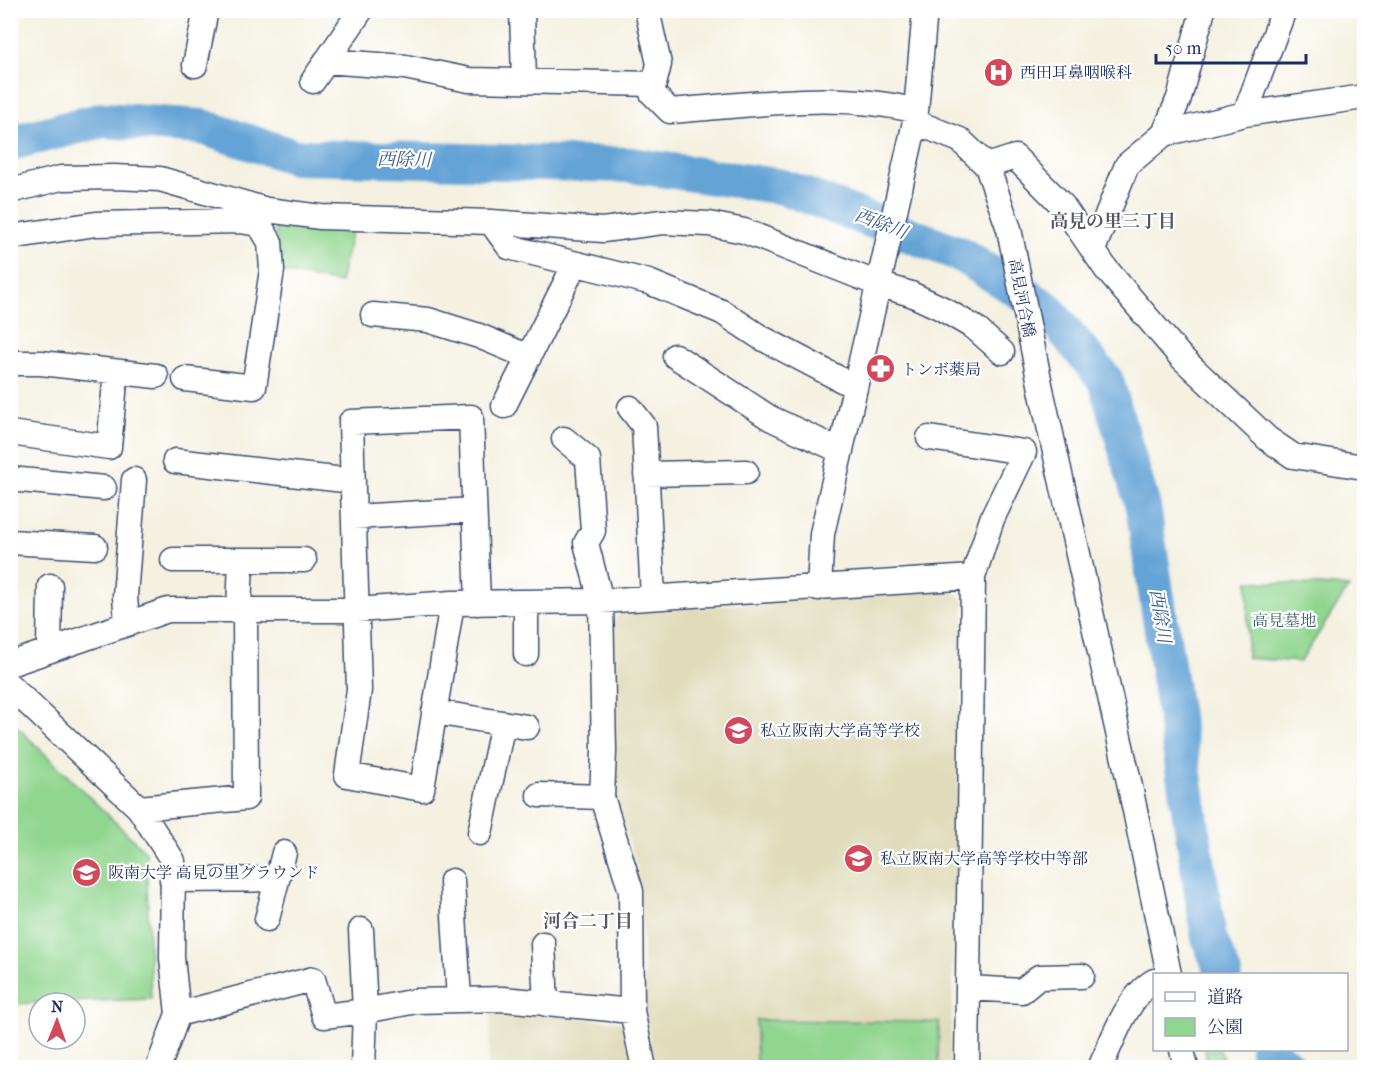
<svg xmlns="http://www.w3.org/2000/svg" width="1375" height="1078" viewBox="0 0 1375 1078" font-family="'IM FELL French Canon','Noto Serif JP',serif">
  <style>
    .built { fill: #e0dcbb }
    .green { fill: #91d68f; stroke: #568276; stroke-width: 1.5 }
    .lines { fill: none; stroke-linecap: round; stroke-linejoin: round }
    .river { stroke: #64a3d6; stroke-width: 36 }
    .minor-casing { stroke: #3c4c72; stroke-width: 27 }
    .minor { stroke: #fff; stroke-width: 24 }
    .labels { text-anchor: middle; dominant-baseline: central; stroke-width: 4.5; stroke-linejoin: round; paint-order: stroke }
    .poi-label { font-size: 16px; fill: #1b2f5e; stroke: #fff; text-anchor: start }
    .street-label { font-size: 16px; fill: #1b2f5e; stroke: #fff }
    .park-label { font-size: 16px; fill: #3e616d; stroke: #fff }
    .water-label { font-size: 18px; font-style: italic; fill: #385d8e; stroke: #fff }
    .neighbourhood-label { font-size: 18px; font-weight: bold; fill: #575665; stroke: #fff }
  </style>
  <rect width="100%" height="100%" fill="#fff"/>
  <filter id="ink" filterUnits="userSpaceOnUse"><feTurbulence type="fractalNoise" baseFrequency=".0167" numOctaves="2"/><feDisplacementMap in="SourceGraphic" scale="12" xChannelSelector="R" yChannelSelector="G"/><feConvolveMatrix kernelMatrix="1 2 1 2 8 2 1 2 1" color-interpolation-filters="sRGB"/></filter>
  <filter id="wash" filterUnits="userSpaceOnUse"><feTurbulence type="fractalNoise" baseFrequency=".008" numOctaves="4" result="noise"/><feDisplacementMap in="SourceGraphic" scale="24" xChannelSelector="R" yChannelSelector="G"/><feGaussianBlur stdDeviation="1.35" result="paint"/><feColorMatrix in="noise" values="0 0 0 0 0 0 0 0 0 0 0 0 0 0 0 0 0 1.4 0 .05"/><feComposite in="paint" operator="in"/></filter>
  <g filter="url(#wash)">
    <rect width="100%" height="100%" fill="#f4f1e1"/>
    <path class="built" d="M947,587L964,600L950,1067H655L645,1010L642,915L637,868L615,797L614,619L619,614Z
      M491,1010L624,1022L638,1068H488Z"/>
    <path class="green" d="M278,223L353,225L340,283L282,272L275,230Z
      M1248,581L1349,587L1300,662L1247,658Z
      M10,720L146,852L151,999L11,1004Z
      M756,1020L939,1022L938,1067H756Z
      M1205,1050H1219L1230,1067H1208Z"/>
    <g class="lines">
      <path class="river" d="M10,143L103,120L202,127L295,157L631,165L783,187L960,254L1046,308L1106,381L1143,507L1209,938L1224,974
        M1268,1050L1289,1068"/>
    </g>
  </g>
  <g filter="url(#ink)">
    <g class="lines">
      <defs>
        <path id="minor" d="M522,10L524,81
          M647,10L659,64L652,93L670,111C750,105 838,91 916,111
          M326,61L405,67L469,80L654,84
          M195,65L206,10
          M313,81L361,10
          M1245,114L1284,10
          M915,122L960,140L987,166L1009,229L1042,394L1128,777L1169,974
          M1164,134L1179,98L1203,10
          M987,166L1015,157L1063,206L1093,250L1127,165L1164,134L1245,114L1364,97
          M10,191L61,178L114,177L160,179L267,210L321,217L491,222L603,230L662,222L709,224L744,231L878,284L911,294L941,308L975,328L1002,352
          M491,222L509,247L649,282L722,312L760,337L855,387
          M10,237L96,224L240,221L259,224
          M1093,250L1106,269L1181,357L1268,439L1293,456L1364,467
          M373,315L428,320L479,336L529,357
          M675,356L770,418L841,451
          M10,363H41L156,376
          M185,379L254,387L272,270L270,242L259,224L267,210
          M504,406L575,264
          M630,408L644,426L653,597
          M10,433L109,447L116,372
          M929,438L1024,452L992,519L973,577L967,1068
          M564,439L588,459L593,531L586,543L601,601L604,751L602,797L631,891L632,1011L644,1068
          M175,461L353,481
          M646,474L746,472
          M10,479L104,488
          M354,517L474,510
          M10,542L95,547
          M173,560H304
          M819,588L822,534L915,122L925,10
          M526,602V654
          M452,603L422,789L347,775L359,690L351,422L471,417L478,603
          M239,611L241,560
          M127,623L125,596L134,480
          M49,650L50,586
          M10,664L168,610H357L452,603L601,601L973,577
          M10,686L139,808L173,861L172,958L178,1014L158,1068
          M434,712L527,727
          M539,795L602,797
          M139,808L246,798L245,611
          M480,833L503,723
          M172,880L277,879
          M452,881L459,1000
          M267,919L284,853
          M543,944L546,1004
          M968,988L1022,991L1039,977L1082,976
          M178,1014L313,979L324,1016L365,1011L361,930
          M1182,1050L1186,1068
          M363,1068L365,1011L416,1001L503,999L632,1011
          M1100,1068C1113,1039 1127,997 1154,981"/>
      </defs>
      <use href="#minor" class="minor-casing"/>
      <use href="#minor" class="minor"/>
    </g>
  </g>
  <defs>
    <symbol id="hospital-disc" viewBox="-11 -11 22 22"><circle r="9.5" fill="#d1495b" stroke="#fff"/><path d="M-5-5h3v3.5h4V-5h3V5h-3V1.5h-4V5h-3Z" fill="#fff"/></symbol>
    <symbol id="pharmacy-disc" viewBox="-11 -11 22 22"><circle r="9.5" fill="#d1495b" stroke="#fff"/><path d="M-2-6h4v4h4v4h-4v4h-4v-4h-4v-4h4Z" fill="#fff"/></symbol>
    <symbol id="school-disc" viewBox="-11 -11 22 22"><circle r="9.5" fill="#d1495b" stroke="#fff"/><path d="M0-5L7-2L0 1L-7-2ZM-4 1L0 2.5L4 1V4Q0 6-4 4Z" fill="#fff"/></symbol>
    <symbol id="university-disc" viewBox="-11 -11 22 22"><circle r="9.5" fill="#d1495b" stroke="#fff"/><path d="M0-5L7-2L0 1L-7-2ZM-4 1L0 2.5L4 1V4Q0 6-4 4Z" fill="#fff"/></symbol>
  </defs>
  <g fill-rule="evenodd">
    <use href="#hospital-disc" x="982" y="56" width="33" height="33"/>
    <use href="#pharmacy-disc" x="864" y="352" width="33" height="33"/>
    <use href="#school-disc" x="722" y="714" width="33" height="33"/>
    <use href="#school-disc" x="842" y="842" width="33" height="33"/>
    <use href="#university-disc" x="70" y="856" width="33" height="33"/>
  </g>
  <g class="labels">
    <g class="poi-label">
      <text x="1020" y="72">西田耳鼻咽喉科</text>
      <text x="901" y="369">トンボ薬局</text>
      <text x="760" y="730">私立阪南大学高等学校</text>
      <text x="880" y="858">私立阪南大学高等学校中等部</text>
      <text x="108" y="872">阪南大学 高見の里グラウンド</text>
    </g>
    <g class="street-label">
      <text transform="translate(1022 298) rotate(79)">高見河合橋</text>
    </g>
    <g class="park-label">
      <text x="1284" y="620">高見墓地</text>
    </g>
    <g class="water-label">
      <text transform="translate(404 160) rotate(1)">西除川</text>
      <text transform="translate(881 224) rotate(21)">西除川</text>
      <text transform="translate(1160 616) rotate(81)">西除川</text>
    </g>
    <g class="neighbourhood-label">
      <text x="1113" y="221">高見の里三丁目</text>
      <text x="588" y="921">河合二丁目</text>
    </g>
  </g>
  <rect width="1375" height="1078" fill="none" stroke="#fff" stroke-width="36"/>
  <rect x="1153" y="973" width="195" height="78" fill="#ffffff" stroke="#a4acbf" stroke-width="1.5"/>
  <rect x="1165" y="992" width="30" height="9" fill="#ffffff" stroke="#a4acbf" stroke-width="1.5"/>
  <text x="1207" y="1003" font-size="18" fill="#1b2f5e">道路</text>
  <rect x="1165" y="1018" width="30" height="18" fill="#91d68f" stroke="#a4acbf" stroke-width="1.5"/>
  <text x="1207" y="1033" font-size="18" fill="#1b2f5e">公園</text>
  <g transform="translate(57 1021) rotate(1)"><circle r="28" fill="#ffffff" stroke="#a4acbf" stroke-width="1.5"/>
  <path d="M0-4.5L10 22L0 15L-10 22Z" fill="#d1495b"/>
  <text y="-9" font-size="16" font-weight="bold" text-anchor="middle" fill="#1b2f5e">N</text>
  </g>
  <path d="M1156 54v9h150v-9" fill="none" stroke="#1b2f5e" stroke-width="3"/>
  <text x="1165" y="54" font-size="18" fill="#1b2f5e" stroke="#ffffff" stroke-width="4.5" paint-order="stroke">50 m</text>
</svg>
